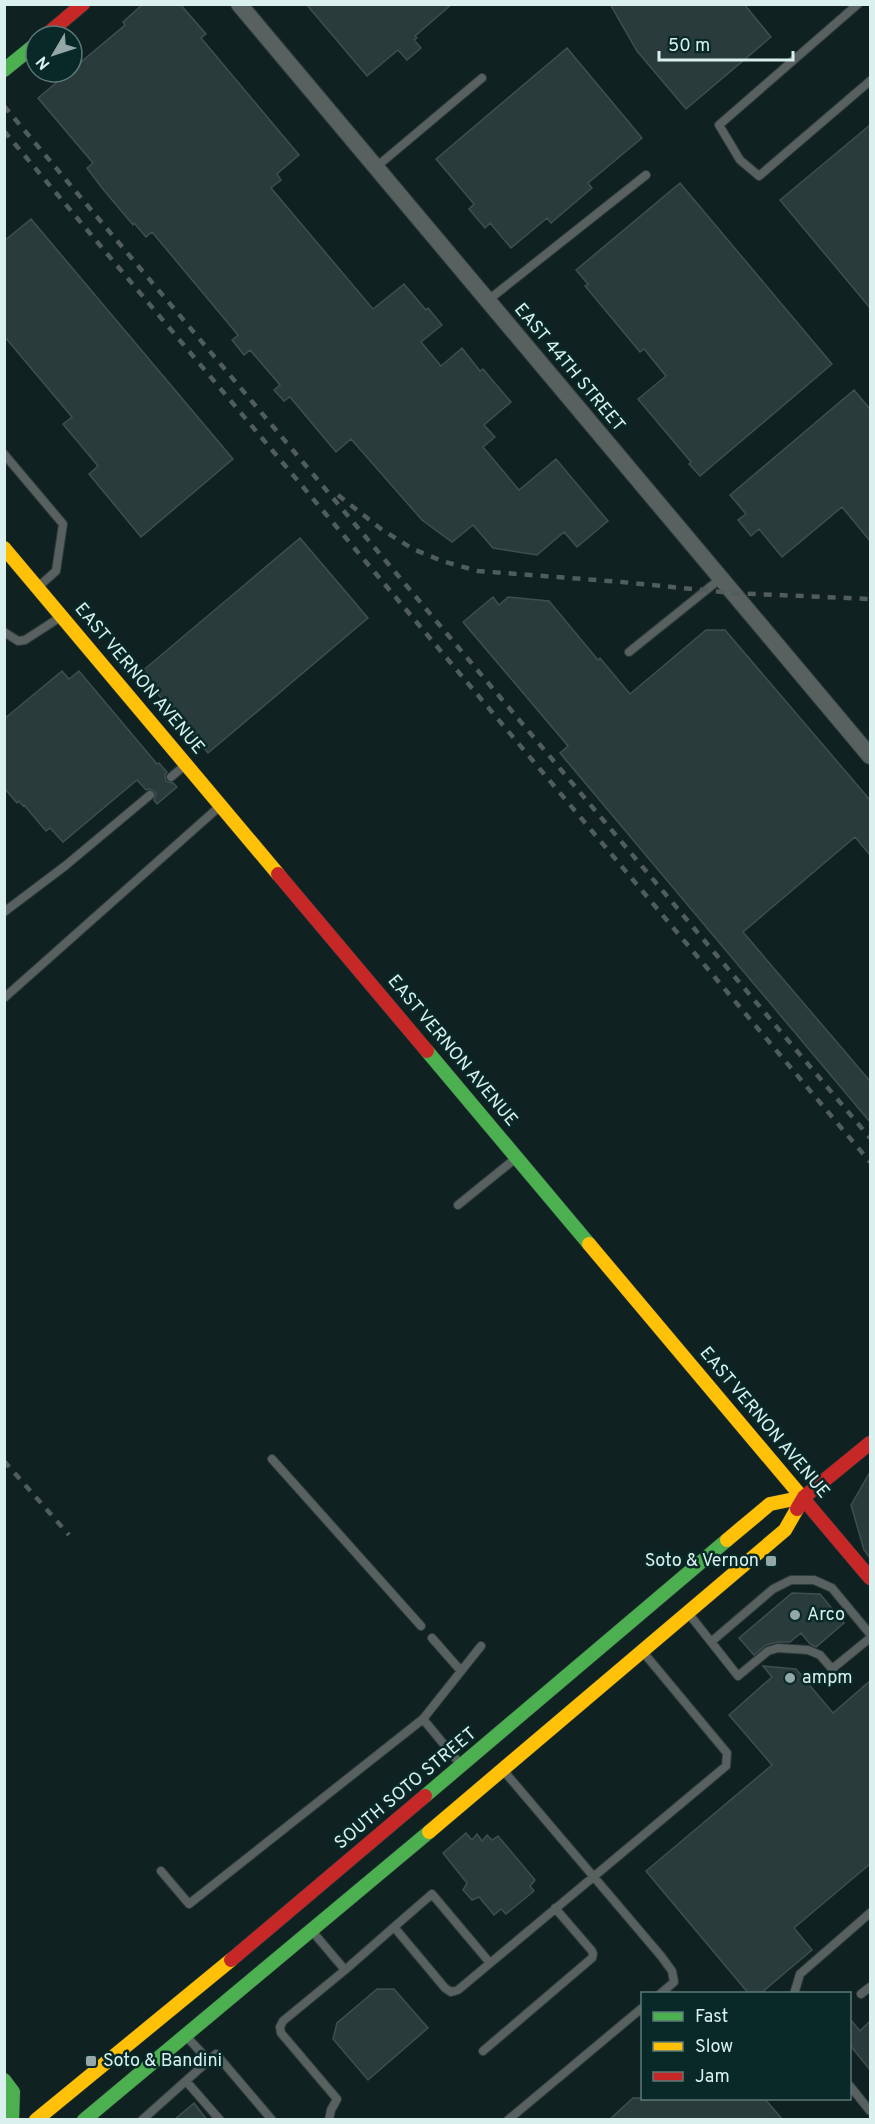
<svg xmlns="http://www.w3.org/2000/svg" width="875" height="2124" viewBox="0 0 875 2124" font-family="Overpass,sans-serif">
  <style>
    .building { fill: #293c3b; stroke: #3f4f4f; stroke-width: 1.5 }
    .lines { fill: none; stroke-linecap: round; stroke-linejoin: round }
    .lane-casing { stroke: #2e3c3c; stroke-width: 10 }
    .street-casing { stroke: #2e3c3c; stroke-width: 18 }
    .fast-casing { stroke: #2e3c3c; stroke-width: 15 }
    .slow-casing { stroke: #2e3c3c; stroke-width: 15 }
    .jam-casing { stroke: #2e3c3c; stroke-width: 15 }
    .lane { stroke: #586060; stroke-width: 8 }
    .street { stroke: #586060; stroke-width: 16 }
    .fast { stroke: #4caf50; stroke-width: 14 }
    .slow { stroke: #ffc107; stroke-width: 14 }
    .jam { stroke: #c62828; stroke-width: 14 }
    .rail { stroke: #515c5c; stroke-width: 4.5; stroke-dasharray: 8 8; stroke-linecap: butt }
    .poi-dot { fill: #93a8a7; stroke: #082928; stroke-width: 2 }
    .labels { text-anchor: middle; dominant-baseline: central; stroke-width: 5; stroke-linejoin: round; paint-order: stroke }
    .street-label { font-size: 18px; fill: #daf0ef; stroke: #082928 }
    .poi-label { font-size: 18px; fill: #daf0ef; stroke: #082928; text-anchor: start }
  </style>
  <rect width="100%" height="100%" fill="#102121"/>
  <path class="building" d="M143,4H180L206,34L201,38L299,155L277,174L281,180L271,188L373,309L404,284L426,310L428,308L442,325L421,342L441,366L462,348L480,371L483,369L511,402L484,425L495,437L483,447L519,490L556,459L608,521L577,547L564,532L537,555L493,548L473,525L452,542L422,520L351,439L336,452L290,397L284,401L274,390L280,385L250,350L244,355L232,340L238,335L152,232L146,237L134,223L133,225L102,188L87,168L93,163L38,98L125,25L123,22Z
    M306,4H452L415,36L417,38L414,40L421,48L407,60L398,50L367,76Z
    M610,4H744L771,37L686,109L637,51Z
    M567,48L642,138L588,183L592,188L551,223L547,218L511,248L490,223L485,228L469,209L474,204L436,159Z
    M870,125V308L780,200Z
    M680,183L832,364L700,476L689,464L691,462L638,399L666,376L644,349L640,352L585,286L588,284L576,270Z
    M31,219L233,459L141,537L89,474L98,466L63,424L72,417L4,336V241Z
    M854,390L870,409V541L842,507L782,557L759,529L751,536L738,520L746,514L730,495Z
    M300,538L368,618L208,753L140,673Z
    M493,597L499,605L508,597L549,601L598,660L600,658L630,694L706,630H725L870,800V855L855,837L743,932L870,1081V1122L560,753L568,746L463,622Z
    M62,671L69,679L79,671L157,764L159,763L167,772L165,775L166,781L173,783L177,787L157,804L154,800L156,794L154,791L149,789L146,790L137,780L63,842L50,828L46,831L24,805L23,806L19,801L17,803L4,788V719Z
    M870,1472V1558L864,1550L851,1505Z
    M792,1593L820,1594L844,1623L816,1647L810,1644L801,1633L790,1642H778L766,1645L754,1655L739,1638Z
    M763,1666L796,1669L833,1713L870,1681V1864L794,1928L812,1950L760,1994H749L646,1871L772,1765L729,1715L772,1677Z
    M466,1833L472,1840L477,1834L482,1841L487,1835L492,1840L498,1836L535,1880L530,1886L534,1891L506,1914L501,1909L494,1915L479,1897L472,1900L463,1890L467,1883L443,1853Z
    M377,1989H394L428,2028L368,2080L333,2039L337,2023Z
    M849,2018L860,2031L870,2021V2070L849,2044Z
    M633,2098H764L783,2120H609Z
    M194,2103L207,2120H174Z"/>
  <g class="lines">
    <defs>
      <path id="lane" d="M858,4L719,125L740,160L759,176L870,81
        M375,168L482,78
        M487,301L646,175
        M4,454L63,524L56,571L38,587
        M4,632L18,641L25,640L59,618
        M629,652L720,579
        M171,777L184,766
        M4,912L65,866L150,795
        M4,998L219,807
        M458,1205L516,1158
        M272,1459L421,1626
        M689,1614L738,1676L768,1651L778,1648L808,1650L820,1655L832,1669L870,1638
        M432,1638L461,1671
        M711,1642L773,1589L791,1580H814L832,1588L870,1634
        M423,1719L461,1765
        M503,1770L661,1956L672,1971L674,1982L660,1994
        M161,1871L189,1904L423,1719L481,1646
        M394,1927L432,1894L490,1963
        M312,1931L345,1970L283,2021L280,2027L281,2033L337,2099L331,2110L329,2120
        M345,1970L394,1927L445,1988L451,1992L458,1990L726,1766L727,1753L643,1652
        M794,1994L800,1974L870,1913
        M861,1994L870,1987
        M187,2037L209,2061
        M483,2051L592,1958L593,1954L592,1951L555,1908
        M186,2081L220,2120
        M850,2086L870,2111
        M142,2120L216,2054L272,2120
        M508,2120L642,2008"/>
      <path id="street" d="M239,4L870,756"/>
      <path id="fast" d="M4,70L36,44
        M427,1051L589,1244
        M425,1796L727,1540
        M4,2080L13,2092L12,2120
        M84,2120L429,1832"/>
      <path id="slow" d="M4,548L278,874
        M589,1244L806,1502
        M727,1540L770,1504L804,1497
        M429,1832L785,1530L797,1509
        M36,2120L231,1960"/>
      <path id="jam" d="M45,36L83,4
        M278,874L427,1051
        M806,1502L870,1578
        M797,1509L804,1497L870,1443
        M231,1960L425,1796"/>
    </defs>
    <use href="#lane" class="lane-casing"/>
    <use href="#street" class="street-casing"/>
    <use href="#fast" class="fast-casing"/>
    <use href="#slow" class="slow-casing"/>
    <use href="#jam" class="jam-casing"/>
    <use href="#lane" class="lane"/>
    <use href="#street" class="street"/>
    <use href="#fast" class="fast"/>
    <use href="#slow" class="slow"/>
    <use href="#jam" class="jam"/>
    <path class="rail" d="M4,106L870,1138
      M4,131L870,1162
      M338,495L381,529L413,549L442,561L478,571L622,582L732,593L870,599
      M4,1461L69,1535"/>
  </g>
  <g class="poi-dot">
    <rect x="765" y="1555" width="12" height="12" rx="3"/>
    <circle cx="795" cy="1615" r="6"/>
    <circle cx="790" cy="1678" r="6"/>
    <rect x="85" y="2055" width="12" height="12" rx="3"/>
  </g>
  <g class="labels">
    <g class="street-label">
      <text transform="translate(569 368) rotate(50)">EAST 44TH STREET</text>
      <text transform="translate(139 679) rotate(50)">EAST VERNON AVENUE</text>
      <text transform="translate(452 1051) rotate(50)">EAST VERNON AVENUE</text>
      <text transform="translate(764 1423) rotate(50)">EAST VERNON AVENUE</text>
      <text transform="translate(406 1789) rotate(-40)">SOUTH SOTO STREET</text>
    </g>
    <g class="poi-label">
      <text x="759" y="1561" text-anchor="end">Soto &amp; Vernon</text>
      <text x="807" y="1615">Arco</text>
      <text x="802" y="1678">ampm</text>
      <text x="103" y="2061">Soto &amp; Bandini</text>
    </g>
  </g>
  <rect width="875" height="2124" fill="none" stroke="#daf0ef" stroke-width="12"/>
  <rect x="641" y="1992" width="210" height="108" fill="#082928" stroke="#5c7978" stroke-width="1.5"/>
  <rect x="653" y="2012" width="30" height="9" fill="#4caf50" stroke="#5c7978" stroke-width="1.5"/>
  <text x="695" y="2022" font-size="18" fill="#daf0ef">Fast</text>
  <rect x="653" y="2042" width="30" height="9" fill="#ffc107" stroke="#5c7978" stroke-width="1.5"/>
  <text x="695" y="2052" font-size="18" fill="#daf0ef">Slow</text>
  <rect x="653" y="2072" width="30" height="9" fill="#c62828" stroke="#5c7978" stroke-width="1.5"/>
  <text x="695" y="2082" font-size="18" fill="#daf0ef">Jam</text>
  <g transform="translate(54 54) rotate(231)"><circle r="28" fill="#082928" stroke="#5c7978" stroke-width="1.5"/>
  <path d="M0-4.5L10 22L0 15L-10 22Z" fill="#93a8a7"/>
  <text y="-9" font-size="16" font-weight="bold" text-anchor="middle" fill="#daf0ef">N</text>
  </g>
  <path d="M659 51v9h134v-9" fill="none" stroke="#daf0ef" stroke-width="3"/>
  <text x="668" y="51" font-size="18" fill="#daf0ef" stroke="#082928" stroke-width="4.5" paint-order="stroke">50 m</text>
</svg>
